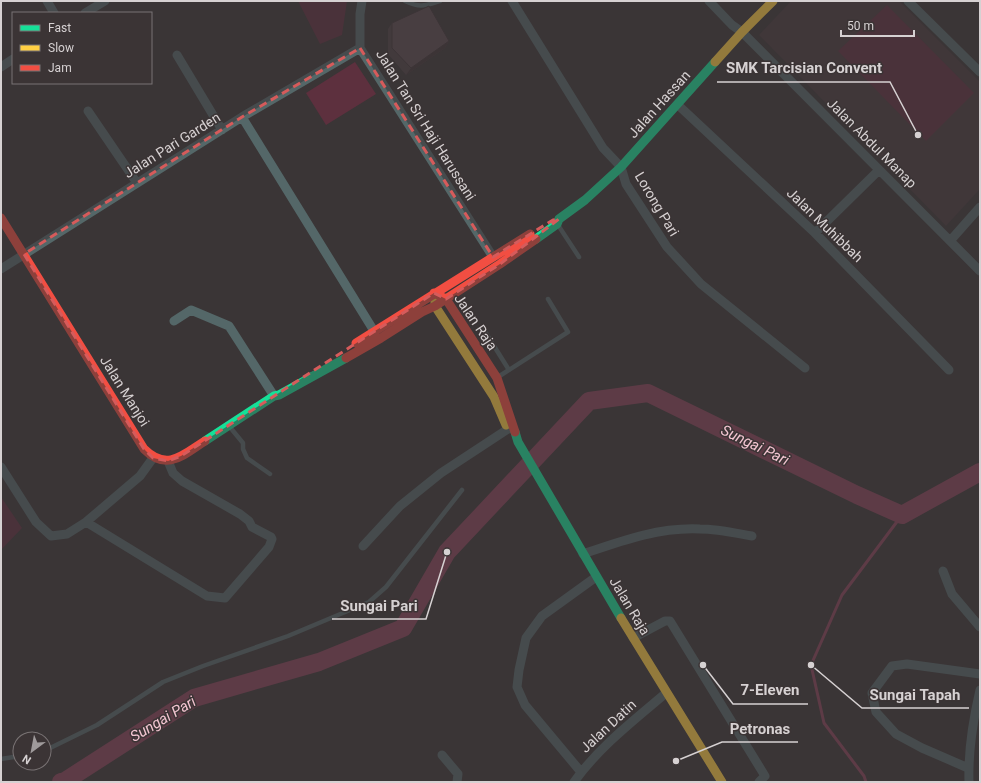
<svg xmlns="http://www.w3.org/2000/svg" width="981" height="783" viewBox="0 0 981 783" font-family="Roboto,sans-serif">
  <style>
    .built { fill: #473a3d }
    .green { fill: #5d303e }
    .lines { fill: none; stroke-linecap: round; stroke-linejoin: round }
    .stream { stroke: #874359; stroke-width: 3 }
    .river { stroke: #874359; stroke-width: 18 }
    .lane { stroke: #546768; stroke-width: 4.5 }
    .street { stroke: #546768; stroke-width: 9 }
    .fast { stroke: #16e098; stroke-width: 9 }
    .slow { stroke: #ffcf43; stroke-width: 9 }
    .jam { stroke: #f24e42; stroke-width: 9 }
    .wall { fill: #4d4044 }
    .shaded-wall { fill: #3f3437 }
    .building { fill: #5a4a4f; stroke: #3f3437 }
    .marked { fill: none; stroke: #d65b5b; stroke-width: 3; stroke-dasharray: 8 5; stroke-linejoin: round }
    .labels { text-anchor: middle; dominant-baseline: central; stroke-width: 3; stroke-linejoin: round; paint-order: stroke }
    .street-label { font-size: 14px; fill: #d6d1d2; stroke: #3b3435 }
    .water-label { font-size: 15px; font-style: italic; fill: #f2c4d0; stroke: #3b3435 }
    .leader { fill: none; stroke: #d6d1d2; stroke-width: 1.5 }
    .callout-dot { fill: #d6d1d2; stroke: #3b3435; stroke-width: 1.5 }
    .callout-label { font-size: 15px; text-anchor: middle; font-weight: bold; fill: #d6d1d2; stroke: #3b3435; stroke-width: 3; stroke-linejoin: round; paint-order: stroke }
  </style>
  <rect width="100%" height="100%" fill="#3a3536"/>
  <path class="built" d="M791,1H899L980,82V189L946,226L759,35Z"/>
  <path class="green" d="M298,1H347L342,35L320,44Z
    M887,5L974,93L926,141L838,51Z
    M355,62L376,94L326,125L306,93Z
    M1,497L22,528L1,550Z"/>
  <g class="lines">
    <path class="stream" d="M866,782L864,776L824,723L811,665L842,595L902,515"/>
    <path class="river" d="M61,782L65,781L194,698L319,662L403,628L447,552L589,401L648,393L857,495L902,515L980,472"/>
    <path class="lane" d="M405,1C420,8 424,6 440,1
      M558,225L579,257
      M484,330L509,370
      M498,377L568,332L548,299
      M229,426L243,443V449L247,458L270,474
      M44,751L97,725L163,682L203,666L288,636L369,602L386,587L462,490
      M1,759L20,756"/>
    <path class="street" d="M47,1L54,13
      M362,1L360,14V48L493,257
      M512,1L603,148L621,167L626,184L667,247L701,284L805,368
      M709,1L732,25L742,32L980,271
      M908,1L980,72
      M85,13L105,1
      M177,55L222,130
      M1,67L13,59
      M678,105L815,233L949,370
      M88,111L137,183
      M242,117L374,331
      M815,233L879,170
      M950,241L980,207
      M1,269L242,117L360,48
      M174,321L191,310L229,326L274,396
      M1,467L36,522L51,536L67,534L86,522L140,476L153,458
      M86,522L207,596L225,598L269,547L272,539L271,537L252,527L249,521L240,514L182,481L173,473L168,461
      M363,546L400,506L441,473L508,429
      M583,554C621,541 659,527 700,529C717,529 735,533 752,536
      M943,571L952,594L980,627
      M633,638L665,621H670L765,776L759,782
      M442,755L458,774L457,782
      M968,768L922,748L896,734L876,712L872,693L892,666L907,664L980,674
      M581,772L525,705L517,687L519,670L526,638L542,616L596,577
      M574,782C599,747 633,721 666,693
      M969,782C968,751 973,720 980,690"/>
    <path class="fast" d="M536,239L557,224L559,219L585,200L621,167L715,62
      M515,432L518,442L621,618
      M205,441L274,396L279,395L346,358"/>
    <path class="slow" d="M715,62L742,32L773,1
      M435,299V306L494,397L506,425
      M621,618L722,782"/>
    <path class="jam" d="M1,218L144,449C167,472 183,455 205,441
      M434,293L446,299L497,378L515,432
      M356,343L530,234
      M346,358L381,338L422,312L435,306L500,264L536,239"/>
  </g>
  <path class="wall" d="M392,23L449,41L445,48L406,75L388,54V29Z"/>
  <path class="shaded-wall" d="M449,41L445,48L406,75L411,68Z"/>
  <path class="building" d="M429,6L449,41L411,68L392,48V23Z"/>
  <path d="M0 0H981V783H0ZM360,48L493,257L553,220L559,219L500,264L446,299L434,293L181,456L168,461L153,458L144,449L24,254L242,117Z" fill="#3a3536" fill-opacity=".55" fill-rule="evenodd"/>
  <path class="marked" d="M360,48L493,257L553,220L559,219L500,264L446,299L434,293L181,456L168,461L153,458L144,449L24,254L242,117Z"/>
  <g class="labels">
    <g class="street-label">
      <text transform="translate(659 104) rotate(-48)">Jalan Hassan</text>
      <text transform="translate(426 125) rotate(58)">Jalan Tan Sri Haji Harussani</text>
      <text transform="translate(872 143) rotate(45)">Jalan Abdul Manap</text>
      <text transform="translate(172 145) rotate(-32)">Jalan Pari Garden</text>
      <text transform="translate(657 204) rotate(59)">Lorong Pari</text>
      <text transform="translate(825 225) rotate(44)">Jalan Muhibbah</text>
      <text transform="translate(476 322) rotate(56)">Jalan Raja</text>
      <text transform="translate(125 391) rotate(58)">Jalan Manjoi</text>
      <text transform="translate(630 606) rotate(59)">Jalan Raja</text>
      <text transform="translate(608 726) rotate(-43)">Jalan Datin</text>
    </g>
    <g class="water-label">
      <text transform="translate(755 445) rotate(26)">Sungai Pari</text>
      <text transform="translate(163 719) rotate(-31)">Sungai Pari</text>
    </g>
  </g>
  <path class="leader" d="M918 135L890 82H717M447 552L426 619H332M703 665L733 704H808M811 665L862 708H969M676 761L722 742H798"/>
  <g class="callout-dot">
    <circle cx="918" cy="135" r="4"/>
    <circle cx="447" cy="552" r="4"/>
    <circle cx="703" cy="665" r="4"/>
    <circle cx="811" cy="665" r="4"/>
    <circle cx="676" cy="761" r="4"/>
  </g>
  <g class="callout-label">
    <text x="804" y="73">SMK Tarcisian Convent</text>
    <text x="379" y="611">Sungai Pari</text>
    <text x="770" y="695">7-Eleven</text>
    <text x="915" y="700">Sungai Tapah</text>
    <text x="760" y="734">Petronas</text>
  </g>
  <rect width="981" height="783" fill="none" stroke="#d6d1d2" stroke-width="4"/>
  <rect x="12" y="12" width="140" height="72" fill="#3b3435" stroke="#797374"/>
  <rect x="20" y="25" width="20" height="6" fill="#16e098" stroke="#797374"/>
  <text x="48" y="32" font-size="12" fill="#d6d1d2">Fast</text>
  <rect x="20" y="45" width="20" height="6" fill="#ffcf43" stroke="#797374"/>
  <text x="48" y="52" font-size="12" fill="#d6d1d2">Slow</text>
  <rect x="20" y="65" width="20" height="6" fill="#f24e42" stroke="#797374"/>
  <text x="48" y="72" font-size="12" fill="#d6d1d2">Jam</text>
  <g transform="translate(32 751) rotate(212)"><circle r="19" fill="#3b3435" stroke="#797374"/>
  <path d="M0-3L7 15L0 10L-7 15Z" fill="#9f9a9b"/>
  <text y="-6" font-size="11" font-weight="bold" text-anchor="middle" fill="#d6d1d2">N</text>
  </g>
  <path d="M841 30v6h73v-6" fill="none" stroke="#d6d1d2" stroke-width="2"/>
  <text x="847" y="30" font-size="12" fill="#d6d1d2" stroke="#3b3435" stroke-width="3" paint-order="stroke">50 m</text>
</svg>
